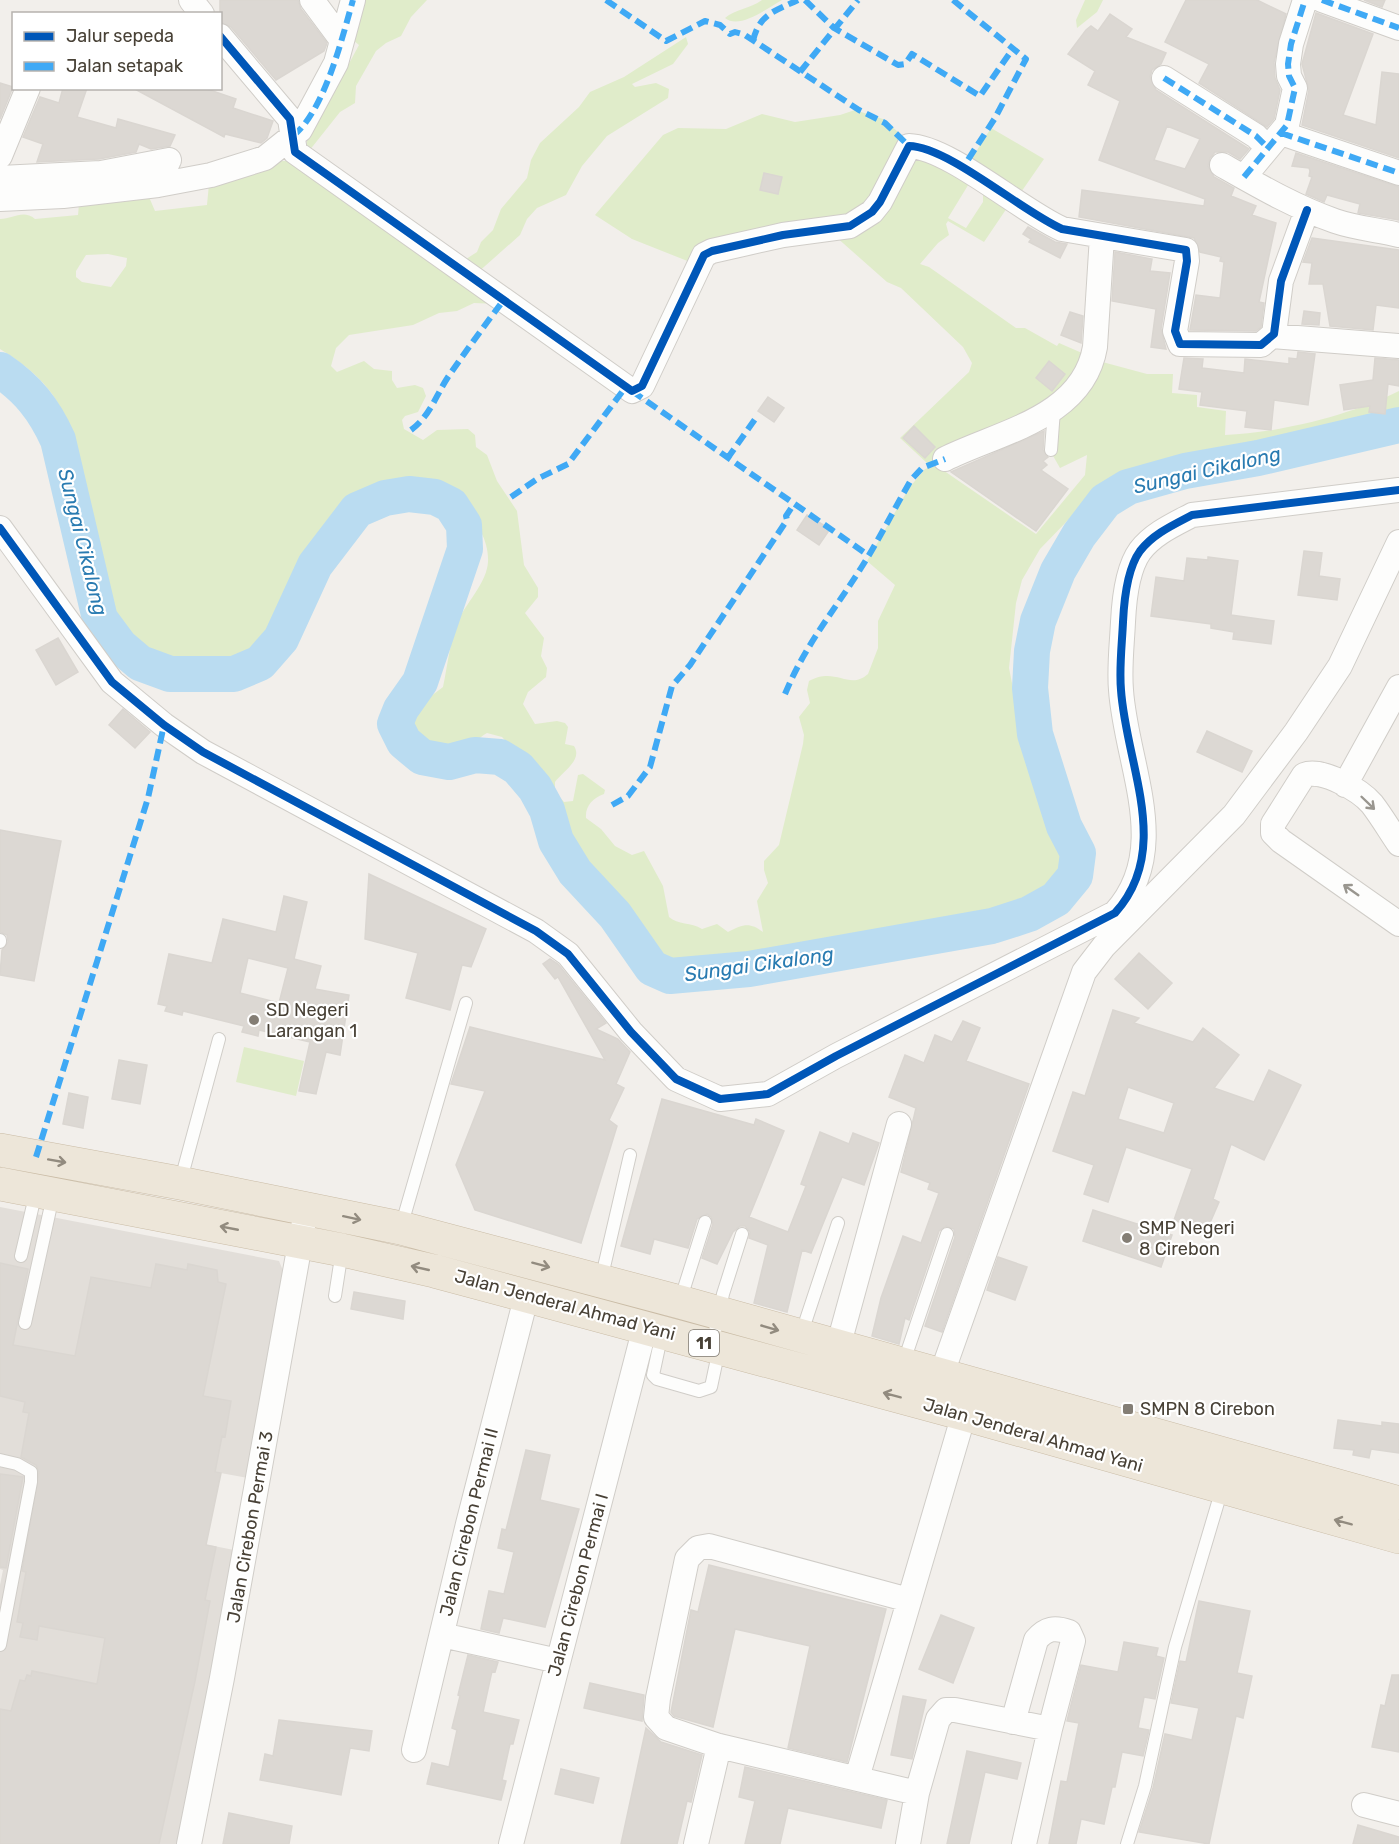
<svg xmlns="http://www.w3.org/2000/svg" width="1399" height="1844" viewBox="0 0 1399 1844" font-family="Rubik,sans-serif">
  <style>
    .industrial { fill: #e2ded9 }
    .green { fill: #e0ecca; fill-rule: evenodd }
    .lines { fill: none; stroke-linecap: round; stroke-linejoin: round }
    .river { stroke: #badcf1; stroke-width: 36 }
    .building { fill: #dcd8d3; stroke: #dad6d1; stroke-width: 1.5; fill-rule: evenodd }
    .lane-casing { stroke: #d0cdc8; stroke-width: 14 }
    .street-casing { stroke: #d0cdc8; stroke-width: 26 }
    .highway-casing { stroke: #cabca6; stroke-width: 34 }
    .lane { stroke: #fdfdfc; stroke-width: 12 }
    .street { stroke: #fdfdfc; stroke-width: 24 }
    .highway { stroke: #ede6d9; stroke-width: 33 }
    .quiet { stroke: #3fa9f5; stroke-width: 6; stroke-dasharray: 12 6; stroke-linecap: butt }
    .cycleway-casing { stroke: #fff; stroke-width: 11 }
    .cycleway { stroke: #0057b8; stroke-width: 8 }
    .oneway { stroke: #99968f }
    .oneway2 { stroke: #928b7f }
    .poi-dot { fill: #847e75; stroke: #fff; stroke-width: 2 }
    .labels { text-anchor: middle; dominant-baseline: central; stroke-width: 4.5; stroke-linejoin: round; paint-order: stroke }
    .shield { fill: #fff; stroke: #7f7a72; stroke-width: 1.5 }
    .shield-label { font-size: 16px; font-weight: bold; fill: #484136 }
    .poi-label { font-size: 18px; fill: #484136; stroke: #fff; text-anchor: start }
    .street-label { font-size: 18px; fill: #484136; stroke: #fff }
    .water-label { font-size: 20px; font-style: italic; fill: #297bb1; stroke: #fff }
  </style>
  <rect width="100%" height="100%" fill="#f2efeb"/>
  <path class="industrial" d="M0,1207L279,1261L284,1273L248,1478L144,1459L128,1529L234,1550L177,1844H0V1585L3,1570L0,1569Z"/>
  <path class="green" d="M360,0H427L411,17L401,36L386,43L376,51L356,86L355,103L340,112L309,151L306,147L307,141L359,45L348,36Z
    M762,0H782C768,8 739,30 725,18C735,9 750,9 762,0Z
    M1085,0H1103L1097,12L1077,28L1076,20Z
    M686,37L688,44L673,64L632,84L635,87L656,83L669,89L668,98L607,136L582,166L566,195L537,208L527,219L520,235L476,274L463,261L477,252L481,242L493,230L501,209L527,178L531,160L540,143L579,107L590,92L624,77Z
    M855,110L883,119L904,137L882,190L853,220L695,264L632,239L595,215L663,135L678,128L726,129L762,114L795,122L840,115Z
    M991,128L1044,159L1017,198L967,166Z
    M913,150L1009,205L984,242L948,221L946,224L949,235L938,243L920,264L929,267L1016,328H1025L1057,346L1059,343L1082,353L1067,394L928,464L900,438L969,372L972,363L963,347L901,288L887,282L835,236ZM970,182L983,190V202L966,228L948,218Z
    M280,161H289L498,304L474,303L457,311L439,313L413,325L349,335L336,348L331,366L337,372L364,361L374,369L392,371V380L397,388L415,385L423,388L426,396L418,412L405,416L402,420L404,429L423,440L437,430L468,429L475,435L476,447L487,455L497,481L517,511L524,565L538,588V597L525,613L544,638L541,656L547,668L546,677L528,692L523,704L535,724L557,721L565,723L568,727L565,744L574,746C583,760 563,771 555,782V792L564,802L573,801L578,775L583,774L605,790L604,794C593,798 585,806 586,818L601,829L615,846L632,855L644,851L663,886L669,917C678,925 691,922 702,929L717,924L728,932C743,924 750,922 763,932L757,901L768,883L764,870V861L779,845L803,744L804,735L799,717L810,703L807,690L809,681C836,666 849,691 868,674L878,648V621L895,585L867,561L909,488L925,469L937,466L1036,534L1085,475L1087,455L1060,468L1052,454V429L1095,360L1147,374H1173L1172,393L1197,395V407L1226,411L1225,435C1279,433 1351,415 1399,391V416L1288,437L1268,447L1223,455L1170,469L1131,474L1121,479L1071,517L1040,549L1022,580L1016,603L1009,668L1023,739L1051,820L1064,847L1067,863L1061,881L1045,899L1015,911L960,924L859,935L792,954L741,963L704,967L662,965L651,956L617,903L582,871L549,797L545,784L502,737L487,733C478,738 470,748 459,751C439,756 418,742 404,730L402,718L443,687C448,664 450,638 460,617C469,600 487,581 488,562C490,524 449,489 415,483C395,480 373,491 358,503C330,526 304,563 289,595C282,609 278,628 269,639C253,660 197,662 173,658C158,655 136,649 125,637C89,599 92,531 82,482C79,468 73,455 69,441C66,431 65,419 61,409C49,383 23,363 0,349V219C13,219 23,209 35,219L78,215L79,204L149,197L155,211L207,205L209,184ZM108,254L127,258L126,266L111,287L82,282L76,277V271L86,255Z
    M244,1047L304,1061L296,1096L236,1082Z"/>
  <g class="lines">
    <path class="river" d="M0,370C28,389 44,409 58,440L100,619L120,646L140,663L170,674H234L260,663L281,639L315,565L357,510L385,498L409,494L435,497L451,505L464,525L465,549L420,682L401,709L395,724L404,742L422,757L449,762L475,755L500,757L518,768L535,788L547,810L556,841L575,872L615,915L652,968L670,976L749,969L992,926L1029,914L1056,899L1075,876L1078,853L1064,826L1035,734L1030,688L1032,651L1038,621L1058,571L1079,535L1105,501L1128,487L1185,471L1258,458L1399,425"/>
  </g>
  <path class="building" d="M220,0H298L301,9L327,43L324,51L276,80L231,27L220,22Z
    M1186,0H1257L1286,14L1274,62L1275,78L1280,90L1274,119L1267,127L1199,83L1209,64L1165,42Z
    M1364,0H1385L1382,7Z
    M1316,13L1373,34L1343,115L1376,125L1382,72L1399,74V158L1302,125L1309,90L1302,64Z
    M1110,14L1132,29L1126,37L1166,53L1161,64L1152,70L1150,77L1156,90L1249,149L1240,159L1228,152H1215L1210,158L1208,166L1214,177L1234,188L1231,196L1256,206L1252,215L1276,223L1259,302L1264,303L1261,327L1256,331L1190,330L1196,295L1220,298L1224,262L1220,261L1221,257L1200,252L1194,238L1079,217L1082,190L1204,206L1205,199L1099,160L1120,101L1088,85L1095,71L1068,54L1086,30L1091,26L1098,31ZM1167,126L1200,139L1185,169L1154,160Z
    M0,83L13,87L0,119Z
    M63,88H87L77,117L116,128L118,119L175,135L170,146L151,149L139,144L136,152L99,159L37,162L43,144L23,137L40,97L59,103Z
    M133,88H204L236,99L233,108L273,121L267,138L261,143L225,134L224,137Z
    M1296,153L1399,187V220L1358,213L1360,204L1327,195L1324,202L1306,194L1312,177L1309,176L1310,171L1309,168L1292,166Z
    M764,173L782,177L778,194L760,190Z
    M1028,227L1055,242L1067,244L1060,258L1029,242L1031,239L1023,234Z
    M1312,238L1399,250V308L1376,305L1373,330L1330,326L1323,284H1309L1312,263L1303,262Z
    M1115,252L1152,259L1150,271L1170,273L1161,329L1166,349L1151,347L1156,309L1112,301Z
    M1304,311L1320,313L1319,325L1302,324Z
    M1070,312L1083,316L1081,343L1061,335Z
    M1298,352L1315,354L1308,405L1274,400L1271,430L1245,427L1247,411L1200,405L1202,392L1179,389L1184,358L1203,359L1202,368L1244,373L1245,359L1289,364V358L1297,359Z
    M1375,358L1399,360V386L1388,384L1385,414L1369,412L1370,406L1344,410L1340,385L1373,380Z
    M1049,361L1065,374L1052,391L1036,378Z
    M768,397L784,408L774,422L758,411Z
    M914,426L935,447L925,458L903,438Z
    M1044,431L1043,450L1048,457L1043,461L1047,465L1041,470L1068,489L1036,531L951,472Z
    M807,515L830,529L819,545L797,530Z
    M1304,551L1322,553L1319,576L1340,579L1337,600L1298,595Z
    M1208,557L1238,561L1231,615L1274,621L1271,644L1233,639L1234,632L1211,628V624L1151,616L1156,577L1184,581L1187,558L1208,560Z
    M58,638L78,672L56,685L36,650Z
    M123,709L150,732L135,748L109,725Z
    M1207,731L1252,751L1242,772L1197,752Z
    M0,830L61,841L34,981L0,975L2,950L8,942L7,935L0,932Z
    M369,874L486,929L471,967L462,965L450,1010L406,998L418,953L365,939Z
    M284,896L307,902L294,959L321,966L315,989L349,995L340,1055L326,1052L316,1094L299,1091L310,1042L259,1030L258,1036L242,1032L244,1026L183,1011L182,1015L165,1011L167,1006L158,1004L169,954L212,963L223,919L276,932ZM248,958L288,968L279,1003L240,993Z
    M1139,953L1172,983L1148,1009L1115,979Z
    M550,959L558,964L606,1023L596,1029L618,1039L630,1052L616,1084L624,1088L609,1120L617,1126L581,1243L475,1210L456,1165L485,1091L451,1084L470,1027L605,1060L558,977L555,979L543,964Z
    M1113,1010L1139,1018L1134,1023L1193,1042L1203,1028L1239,1055L1214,1088L1254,1102L1269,1070L1301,1085L1264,1160L1231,1144L1213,1199L1219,1202L1206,1232L1174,1220L1192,1169L1126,1147L1108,1202L1084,1194L1094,1165L1053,1151L1073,1092L1085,1096ZM1128,1087L1174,1103L1164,1133L1118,1119Z
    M963,1021L980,1028L966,1061L1029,1084L942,1332L925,1326L955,1237L954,1229L946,1226L939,1231L909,1320L905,1318L899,1344L872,1336L881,1298L903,1236L921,1243L939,1193L928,1189L930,1183L901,1172L916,1108L889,1097L905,1055L924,1063L935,1035L952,1042Z
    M119,1060L147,1065L140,1104L112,1099Z
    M69,1093L88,1097L83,1128L63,1124Z
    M662,1099L754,1125L756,1119L784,1131L749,1217L788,1232L806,1186L801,1184L820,1132L849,1144L853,1133L879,1143L864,1185L842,1177L811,1253L802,1250L787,1312L754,1303L768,1245L749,1238L750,1232L745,1226H740L733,1232L717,1264L702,1258L713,1224L711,1217L707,1214L697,1219L688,1248L654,1239L650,1254L621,1246Z
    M1093,1210L1172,1235L1161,1267L1083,1241Z
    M998,1257L1027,1267L1015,1300L987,1290Z
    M0,1263L28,1269L13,1345L75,1356L91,1277L151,1288L156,1264L187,1270L188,1264L217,1270L218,1282L226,1284L203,1396L231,1401L225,1437L222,1436L215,1472L221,1473L206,1545L216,1547L205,1600L210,1601L195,1681L159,1844H0V1709L11,1711L20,1680L25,1681L27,1675L31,1676L32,1671L97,1684L105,1638L39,1626L37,1640L20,1637L23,1623L17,1622L26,1572L22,1571L39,1472L36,1465L21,1457L29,1413L23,1412L25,1402L0,1396Z
    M354,1292L405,1301L403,1319L351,1309Z
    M1338,1420L1382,1426V1422L1399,1424V1453L1371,1449L1369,1458L1353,1455L1354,1450L1334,1448Z
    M526,1450L550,1455L540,1500L579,1509L545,1627L503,1618L499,1633L481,1629L489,1591L504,1594L514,1552L498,1548L502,1529L506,1530Z
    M0,1474L23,1477L6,1568L0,1567Z
    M709,1565L886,1609L847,1762L788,1748L810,1646L735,1629L713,1727L674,1716L671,1712L691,1610L698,1612Z
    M1199,1601L1250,1611L1237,1673L1252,1676L1243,1718L1236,1716L1209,1844L1139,1832L1153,1788L1165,1734L1192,1740L1199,1708L1171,1703L1180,1661L1186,1662Z
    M941,1615L974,1628L953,1683L919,1669Z
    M1124,1642L1158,1648L1156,1656L1164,1658L1155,1699L1144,1697L1138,1728L1149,1730L1143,1756L1122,1752L1115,1787H1112L1104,1824L1081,1819L1076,1844H1049L1061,1781L1067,1782L1079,1723L1067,1721L1081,1665L1118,1672Z
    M468,1655L498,1662L495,1672L492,1671L483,1712L519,1720L513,1744H510L502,1780L506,1781L501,1800L427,1784L432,1763L449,1767L457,1730L452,1728L460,1696L458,1695Z
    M1392,1675H1399V1752L1372,1747L1381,1705L1385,1706Z
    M590,1683L644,1695L642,1721L584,1708Z
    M903,1696L926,1700L912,1759L891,1755Z
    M279,1720L372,1731L369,1751L350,1748L341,1795L260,1780L265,1754L273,1756Z
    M646,1728L661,1742L702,1755L691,1802L687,1801L677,1844H621Z
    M967,1751L1021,1763L1017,1779L985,1772L969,1844H947Z
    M745,1767L887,1800L881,1828L788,1808L780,1844H745L755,1801L739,1797Z
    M561,1769L599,1778L593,1803L555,1794Z
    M229,1813L292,1826L289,1844H223Z
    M1358,1825L1399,1837V1844H1353Z"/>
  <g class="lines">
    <defs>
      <path id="lane" d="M1051,450L1054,410
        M0,942V940
        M180,1183L219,1039
        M401,1227L466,1003
        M21,1256L36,1192
        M601,1280L630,1155
        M335,1296L342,1251
        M680,1301L705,1222
        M25,1323L53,1196
        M662,1333L653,1375L657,1379L699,1391L711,1387L718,1354L712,1345L723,1294L742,1234
        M801,1335L838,1223
        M903,1364L947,1234
        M0,1460L17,1464L31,1472V1482L0,1645
        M1127,1844L1145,1786L1175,1647L1222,1489"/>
      <path id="street" d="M191,0L202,14
        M312,0L341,39
        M1322,0L1399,28
        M220,36L290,119L295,152L632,391L642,386L704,255L712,251L783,235L850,226L872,212L880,202L909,146C949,147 1021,211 1062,229L1186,250L1187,261L1175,331L1180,344L1261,345L1274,334L1281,281L1307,210
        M1164,78L1256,136L1267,147
        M1281,133L1399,173
        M0,156L28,88
        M1222,165C1259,186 1295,207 1335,221C1355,228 1378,230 1399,235
        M1244,177L1287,125L1295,88L1289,76L1288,64L1291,44L1305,0
        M0,178L101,173L169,160
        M158,185L211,175L265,158L300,130L336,63L353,0
        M0,199L63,196L158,185L169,160
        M1272,336L1399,346
        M945,459C999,432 1083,418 1095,347L1102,236
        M0,528L112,682L164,725L203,752L536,931L568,954L631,1032L676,1079L720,1099L768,1094L836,1056L1115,913C1173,849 1126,765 1121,690C1119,668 1122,644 1123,622C1124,601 1127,569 1140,551C1153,534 1173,525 1192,515L1399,490
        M1345,785L1399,687
        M1399,844C1390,831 1382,817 1372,804C1360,790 1322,768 1304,775L1273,824V833L1281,841L1399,924
        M838,1347L899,1124
        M941,1376L1084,972L1104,946L1234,815L1296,732L1340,666L1399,542
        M909,1600L709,1546L698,1548L687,1559L658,1698L656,1717L666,1728L719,1746L917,1793
        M442,1635L558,1661
        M414,1750L468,1524L527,1294
        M857,1778L964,1414
        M1364,1805L1399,1814
        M189,1844L222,1678L303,1227
        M511,1844L645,1327
        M696,1844L719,1746
        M908,1844L917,1793L938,1719L946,1710H955L1050,1729L1073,1641L1069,1632C1055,1627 1046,1628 1036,1640L1013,1722
        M1024,1844L1050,1729"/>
      <path id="highway" d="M0,1150L180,1183L401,1228L680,1302L1399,1503
        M0,1184L342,1250L434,1271L964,1414L1399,1537"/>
    </defs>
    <use href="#lane" class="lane-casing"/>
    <use href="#street" class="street-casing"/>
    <use href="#highway" class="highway-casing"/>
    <use href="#lane" class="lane"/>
    <use href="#street" class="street"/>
    <use href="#highway" class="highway"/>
    <path class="quiet" d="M606,0L666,41L705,21L720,25L730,34L735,32L745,35L859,110L885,123L909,146
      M805,0L834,28L898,65L905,64L912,54L980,96L1014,47
      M953,0L1026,59L995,118L962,169
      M1322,0L1399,28
      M753,41C759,14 775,11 798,0
      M800,72L858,0
      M1164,78L1256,136L1267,147
      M1281,133L1399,173
      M293,136C325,110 342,38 353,0
      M1244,177L1287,125L1295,88L1289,76L1288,64L1291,44L1305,0
      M632,391L868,555
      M411,430C430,416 435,397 448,377C466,351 484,326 503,301
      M727,459L758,415
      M511,497L537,479L568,464L625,388
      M785,694C805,645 834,611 861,568C879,540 894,509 911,480L922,468L945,459
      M612,805L628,796L650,767L672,686L690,665L787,520L786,516L794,504
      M36,1157L148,798L164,725"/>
    <defs>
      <path id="cycleway" d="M220,36L290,119L295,152L632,391L642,386L704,255L712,251L783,235L850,226L872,212L880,202L909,146C949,147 1021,211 1062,229L1186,250L1187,261L1175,331L1180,344L1261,345L1274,334L1281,281L1307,210
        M0,528L112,682L164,725L203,752L536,931L568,954L631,1032L676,1079L720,1099L768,1094L836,1056L1115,913C1173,849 1126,765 1121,690C1119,668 1122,644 1123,622C1124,601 1127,569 1140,551C1153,534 1173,525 1192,515L1399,490"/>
    </defs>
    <use href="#cycleway" class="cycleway-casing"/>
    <use href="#cycleway" class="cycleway"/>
  </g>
  <defs><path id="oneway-shaft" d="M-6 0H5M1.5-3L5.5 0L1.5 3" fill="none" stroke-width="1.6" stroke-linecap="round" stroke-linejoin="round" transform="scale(1.5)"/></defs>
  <g class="oneway">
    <use href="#oneway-shaft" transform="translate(1368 803) rotate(44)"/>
    <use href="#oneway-shaft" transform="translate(1351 890) rotate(-145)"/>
  </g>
  <g class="oneway2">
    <use href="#oneway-shaft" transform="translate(57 1161) rotate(10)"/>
    <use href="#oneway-shaft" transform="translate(352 1218) rotate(12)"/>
    <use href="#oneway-shaft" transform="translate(229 1228) rotate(-169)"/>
    <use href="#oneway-shaft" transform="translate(541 1265) rotate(15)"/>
    <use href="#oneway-shaft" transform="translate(420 1268) rotate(-167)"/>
    <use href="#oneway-shaft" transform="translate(770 1328) rotate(16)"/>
    <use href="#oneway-shaft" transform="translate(892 1395) rotate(-165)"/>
    <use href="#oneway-shaft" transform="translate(1343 1522) rotate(-165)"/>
  </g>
  <g class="poi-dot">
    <circle cx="254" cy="1020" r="6"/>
    <circle cx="1127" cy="1238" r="6"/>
    <rect x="1122" y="1403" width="12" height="12" rx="3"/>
  </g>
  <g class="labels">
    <rect class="shield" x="689" y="1330" width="30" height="26" rx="4.5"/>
    <g class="shield-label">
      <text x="704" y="1343">11</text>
    </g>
    <g class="poi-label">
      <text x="266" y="1010">SD Negeri<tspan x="266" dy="21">Larangan 1</tspan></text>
      <text x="1139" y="1228">SMP Negeri<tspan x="1139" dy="21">8 Cirebon</tspan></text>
      <text x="1140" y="1409">SMPN 8 Cirebon</text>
    </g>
    <g class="street-label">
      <text transform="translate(565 1305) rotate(15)">Jalan Jenderal Ahmad Yani</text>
      <text transform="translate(1033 1435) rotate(16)">Jalan Jenderal Ahmad Yani</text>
      <text transform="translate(469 1522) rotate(-76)">Jalan Cirebon Permai II</text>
      <text transform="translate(250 1527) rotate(-80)">Jalan Cirebon Permai 3</text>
      <text transform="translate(578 1585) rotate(-75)">Jalan Cirebon Permai I</text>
    </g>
    <g class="water-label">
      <text transform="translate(1207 470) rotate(-13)">Sungai Cikalong</text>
      <text transform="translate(83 542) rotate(76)">Sungai Cikalong</text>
      <text transform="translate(759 964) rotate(-8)">Sungai Cikalong</text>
    </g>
  </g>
  <rect x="12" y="12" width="210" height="78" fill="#ffffff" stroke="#b6b3af" stroke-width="1.5"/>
  <rect x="24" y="32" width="30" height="9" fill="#0057b8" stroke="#b6b3af" stroke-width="1.5"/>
  <text x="66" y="42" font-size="18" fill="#484136">Jalur sepeda</text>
  <rect x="24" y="62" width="30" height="9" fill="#3fa9f5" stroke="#b6b3af" stroke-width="1.5"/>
  <text x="66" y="72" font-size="18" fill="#484136">Jalan setapak</text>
</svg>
